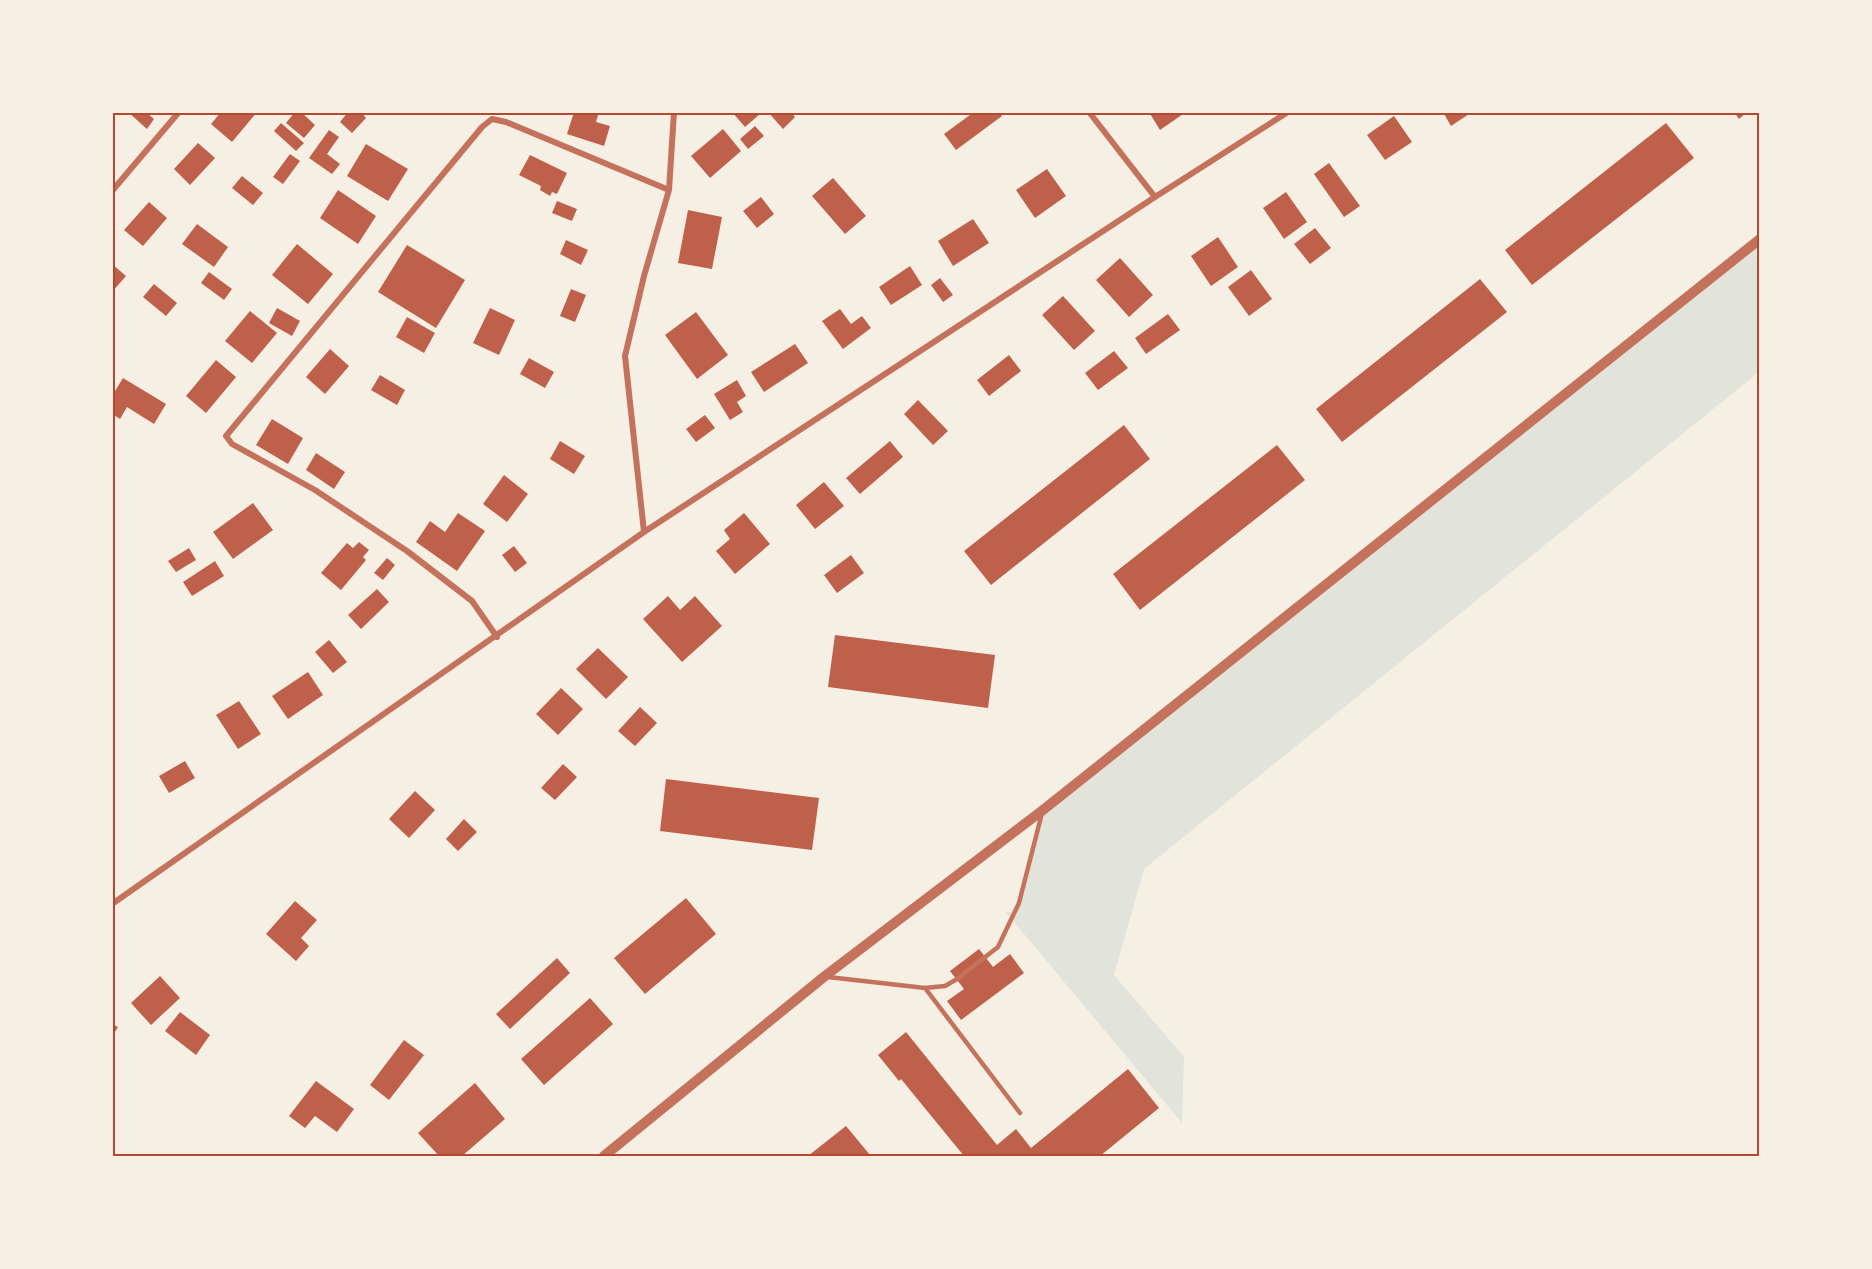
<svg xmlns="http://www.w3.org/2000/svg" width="1872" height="1269" viewBox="0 0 1872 1269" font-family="'Roboto Condensed',sans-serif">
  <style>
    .green { fill: #e2e4dc }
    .building { fill: #bf614a }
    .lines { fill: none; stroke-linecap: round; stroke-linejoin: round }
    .service { stroke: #c5725c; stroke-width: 4.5 }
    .minor { stroke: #c5725c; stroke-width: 6 }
    .tertiary { stroke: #c5725c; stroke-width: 10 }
    .neatline { fill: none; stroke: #b5482f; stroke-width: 2 }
  </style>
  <rect width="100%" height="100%" fill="#f6efe4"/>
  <path class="green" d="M1759,239V372L1144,869L1114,975L1184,1057L1182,1123L1005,911L1014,913L1043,810Z"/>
  <path class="building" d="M128,112H146L154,119L147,129Z
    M221,112H257L232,142L211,124Z
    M295,112H301L315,125L304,138L286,123Z
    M348,112H361L366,118L352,133L340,122Z
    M574,112H599L596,122L610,126L604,146L567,134Z
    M732,112H758L760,114L745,127Z
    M768,112H791L795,117L783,129Z
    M974,112H1000L1002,116L956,150L944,134Z
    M1149,112H1186L1160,130Z
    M1443,112H1472L1451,126Z
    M1734,112H1747L1739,119Z
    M1394,116L1412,142L1385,160L1367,135Z
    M281,123L304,143L296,151L274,131Z
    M1666,123L1694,158L1532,285L1505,250Z
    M755,126L764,136L748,149L740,139Z
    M723,129L741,151L710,178L691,156Z
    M329,130L339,137L327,154L340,164L332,174L309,158Z
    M198,143L215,158L190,185L174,169Z
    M366,144L408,169L388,201L347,176Z
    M290,154L300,161L283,184L273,177Z
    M530,155L567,173L557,194L552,192L550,196L540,190L541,186L519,175Z
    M1329,163L1360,206L1344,217L1314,174Z
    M1047,169L1066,196L1035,218L1016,190Z
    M242,176L263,193L253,205L232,188Z
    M833,178L866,216L845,234L812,196Z
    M338,190L376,216L358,244L320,218Z
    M1286,192L1307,222L1284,239L1263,208Z
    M761,197L774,214L757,228L743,211Z
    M557,201L577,209L572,221L552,213Z
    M149,202L167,218L143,246L124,230Z
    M688,210L722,217L712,269L678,263Z
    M973,219L989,243L953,266L938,241Z
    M197,224L228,247L214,267L182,244Z
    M1315,228L1331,248L1310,264L1294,244Z
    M1218,237L1238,267L1211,286L1191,256Z
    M566,240L588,250L581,265L560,254Z
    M297,244L333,274L308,304L272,275Z
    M407,245L465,280L436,328L378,292Z
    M1120,258L1153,295L1129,317L1096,280Z
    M112,264L126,276L112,292Z
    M910,266L922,285L891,305L879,287Z
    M1251,270L1272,299L1249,316L1228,287Z
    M209,272L232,289L224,300L201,283Z
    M940,278L953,295L943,302L931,285Z
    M1480,279L1507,312L1342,442L1316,409Z
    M154,284L177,303L166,316L143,297Z
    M571,289L586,295L575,322L560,316Z
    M1063,296L1095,331L1074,350L1042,315Z
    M277,308L300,321L292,336L269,323Z
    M490,308L515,320L499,355L473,343Z
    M840,309L851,324L862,316L871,328L843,349L822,321Z
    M250,311L277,333L252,363L225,341Z
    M696,312L728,355L697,379L665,335Z
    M1168,314L1180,330L1146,354L1135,338Z
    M407,317L435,333L424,353L396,337Z
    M795,344L808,363L764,392L751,372Z
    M330,349L349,366L325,394L306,377Z
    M1114,351L1128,368L1098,390L1085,373Z
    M1009,355L1021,371L989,396L977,380Z
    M529,358L554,372L545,388L520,374Z
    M216,360L236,377L206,413L186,396Z
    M380,375L405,390L397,405L371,390Z
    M123,378L166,404L154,424L127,407L120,419L112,414V396Z
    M737,380L746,396L737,402L743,412L730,420L714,394Z
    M918,400L948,431L933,445L904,414Z
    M705,415L715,428L696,442L686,429Z
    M272,419L303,438L288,464L256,445Z
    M1124,425L1150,459L991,585L964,551Z
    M560,441L585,456L574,474L550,459Z
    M890,441L903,457L860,494L846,478Z
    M1277,445L1305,480L1140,610L1113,574Z
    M316,453L345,472L334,489L306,470Z
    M504,475L528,494L507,522L483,504Z
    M824,482L844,506L815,529L796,505Z
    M253,503L273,530L233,559L213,532Z
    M458,513L485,531L457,571L416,542L430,521L445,532Z
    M744,513L770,544L735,574L716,551L730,539L724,530Z
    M359,542L369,550L363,557L366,560L341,590L321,573L347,543L353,548Z
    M514,546L527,563L515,572L502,555Z
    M189,548L196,560L176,572L168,561Z
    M851,555L864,573L837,593L824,575Z
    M387,558L395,565L383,580L374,573Z
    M215,561L224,576L192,596L183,582Z
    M377,589L389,602L361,629L348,615Z
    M668,596L680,610L695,596L722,626L682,662L643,619Z
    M835,635L995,655L988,708L828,687Z
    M329,640L347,662L333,673L315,652Z
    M598,648L628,677L606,699L576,669Z
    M308,672L323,695L288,719L272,696Z
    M561,688L583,709L558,735L536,714Z
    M239,701L261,734L238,749L216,715Z
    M640,707L657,723L635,746L618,731Z
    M185,761L195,778L169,793L159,776Z
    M563,764L577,777L555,800L541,788Z
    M666,779L819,798L812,850L660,831Z
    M415,791L435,810L409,838L389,819Z
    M464,819L477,832L458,851L446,839Z
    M686,898L716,934L645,994L614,958Z
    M295,901L317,920L301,938L309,946L296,961L266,934Z
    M979,949L993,967L1010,954L1024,973L961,1020L947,1001L964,989L950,971Z
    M557,958L570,973L510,1029L496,1014Z
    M160,976L180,998L151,1025L131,1003Z
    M590,998L613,1024L544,1085L521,1059Z
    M180,1012L210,1035L196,1055L165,1031Z
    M112,1024L118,1027L112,1037Z
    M906,1032L997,1145L1016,1129L1031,1148L1128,1069L1159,1108L1100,1156H964L901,1079L899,1081L878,1055Z
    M404,1040L424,1055L389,1100L370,1085Z
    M316,1081L354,1109L337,1132L315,1116L305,1128L289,1116Z
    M475,1083L505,1119L462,1156H439L418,1133Z
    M846,1126L870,1155L868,1156H808Z"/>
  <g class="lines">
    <path class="service" d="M828,977L925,988L945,986L957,979L998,947L1019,903L1042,813
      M925,988L1020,1113"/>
    <path class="minor" d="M1089,112L1155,197
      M112,191L179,112
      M644,532L625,356L644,276L669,190L674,112
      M497,637L472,601L407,551L315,490L232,444L226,436L482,127L492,119L506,122L669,190
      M112,904L644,532L1155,197L1288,112"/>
    <path class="tertiary" d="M604,1156L825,976L1043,810L1760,239"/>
  </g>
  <rect width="1872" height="1269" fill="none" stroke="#f6efe4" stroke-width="228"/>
  <rect x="114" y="114" width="1644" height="1041" class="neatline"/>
</svg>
